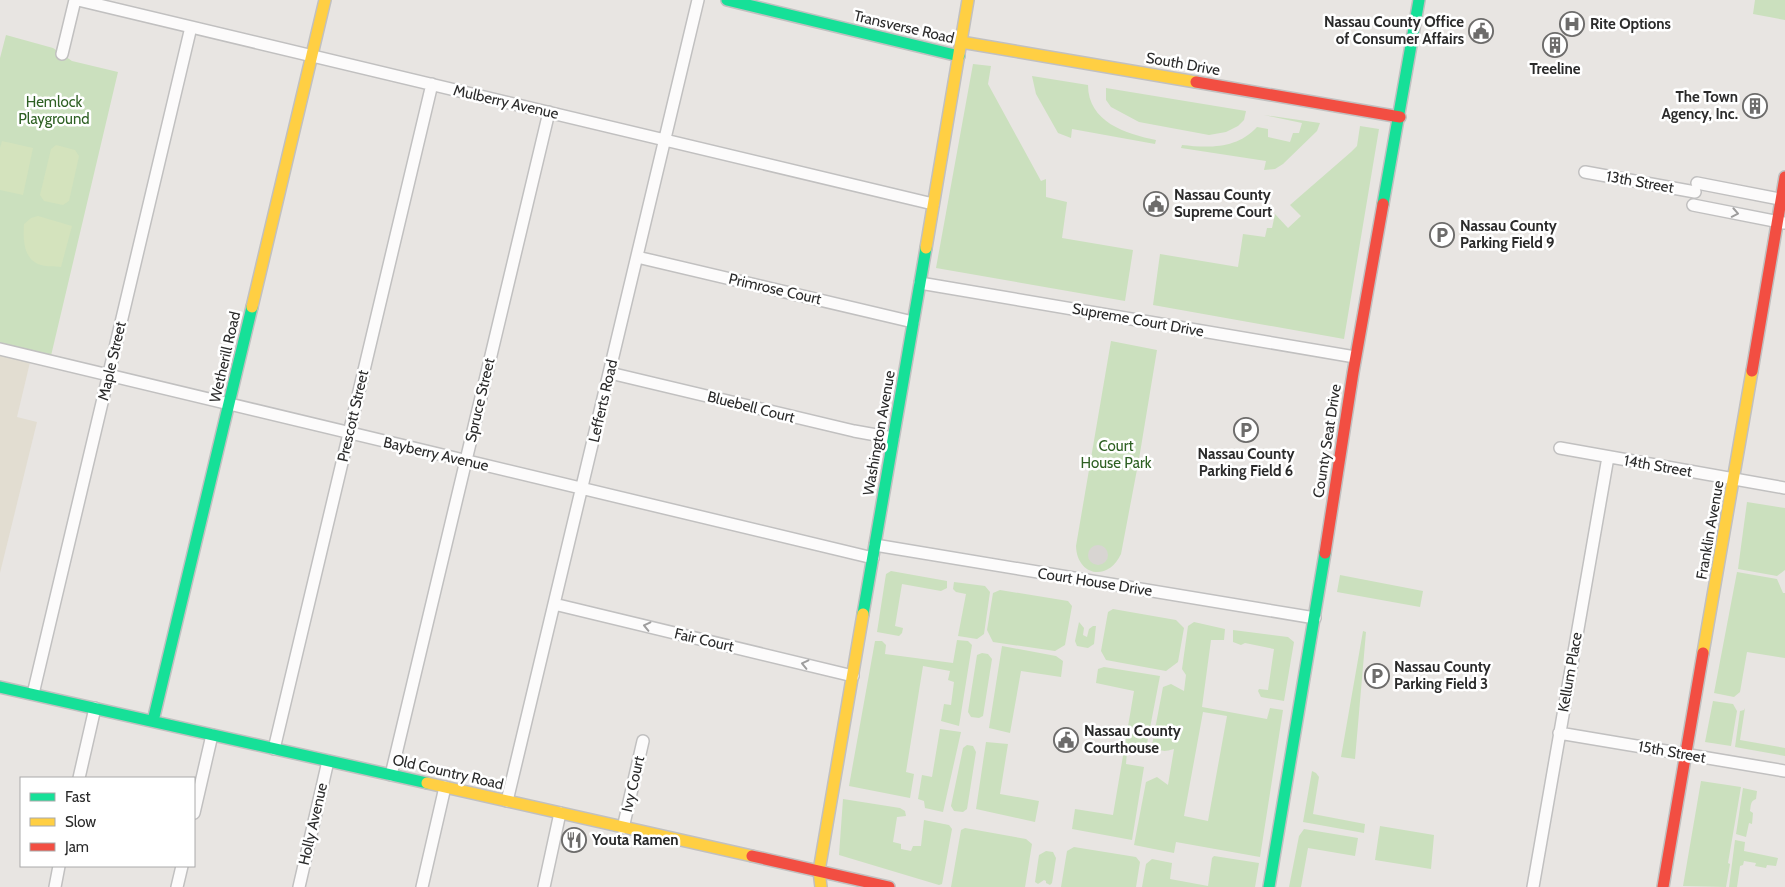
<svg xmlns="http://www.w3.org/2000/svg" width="1785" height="887" viewBox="0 0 1785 887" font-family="Cabin,sans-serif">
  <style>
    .education { fill: #e2ddd1 }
    .green { fill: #cbe0be; fill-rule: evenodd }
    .pitch { fill: #d4e3bd }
    .plaza { fill: #d8d5d2 }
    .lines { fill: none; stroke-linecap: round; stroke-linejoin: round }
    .street-casing { stroke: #c1c0c0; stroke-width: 14 }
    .fast-casing { stroke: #c1c0c0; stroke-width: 14 }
    .slow-casing { stroke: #c1c0c0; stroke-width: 14 }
    .jam-casing { stroke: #c1c0c0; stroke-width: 14 }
    .street { stroke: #fcfbfb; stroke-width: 11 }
    .fast { stroke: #16e098; stroke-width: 11 }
    .slow { stroke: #ffcf43; stroke-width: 11 }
    .jam { stroke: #f24e42; stroke-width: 11 }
    .oneway { stroke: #9e9d9d }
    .labels { text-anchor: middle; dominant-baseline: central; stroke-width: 5; stroke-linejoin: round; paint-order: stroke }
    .poi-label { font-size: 15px; font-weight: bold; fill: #2b2b2b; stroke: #fff; text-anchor: start }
    .street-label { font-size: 15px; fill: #2b2b2b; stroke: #fff }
    .park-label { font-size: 15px; fill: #2e6023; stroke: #fff }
  </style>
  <rect width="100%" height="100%" fill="#e8e5e2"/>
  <path class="education" d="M0,350L31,358L17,417L37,422L0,573Z"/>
  <path class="green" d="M1755,0H1785V20L1753,14Z
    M6,35L53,48L72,61L118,72L50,360L0,347V58Z
    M973,64L991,66L988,84L1041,181L1046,179V197L1067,202L1062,238L1133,250L1125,301L936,268Z
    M1032,76L1088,85C1088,122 1126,134 1156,140L1155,144L1072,129L1071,138L1058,133L1036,94Z
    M1106,88L1246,111L1244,120L1238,126L1226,132L1209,135L1139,122L1111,107L1106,100Z
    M1264,115L1320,123L1317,131L1283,164L1275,169L1264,170L1266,161L1181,148L1182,145C1209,148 1237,149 1257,127L1268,129V137L1290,142L1293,133H1299L1302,123Z
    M1360,126L1379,129L1344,339L1153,305L1160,254L1238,267L1243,234L1265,237L1267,228H1272L1275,214L1288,228L1301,216L1290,205L1351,152L1357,146Z
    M1111,341L1157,350L1139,459L1121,554C1108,582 1077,576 1076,546Z
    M1747,502L1785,508V570L1777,576L1738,569Z
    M891,571L947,581V588L941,591L902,584L895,626L903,628L902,633L899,636L877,632L886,574Z
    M1737,572L1777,579L1783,593H1785V658L1747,652L1740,692L1734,697L1714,693Z
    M1340,575L1423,591L1420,607L1337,592Z
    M954,582L985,586L990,592L984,634L977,639L958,636L966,594L956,592L953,589Z
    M1000,590L1068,601L1072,606L1065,645L1055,651L993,642L987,630L993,593Z
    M1113,609L1176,620L1184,628L1178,662L1166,671L1106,660L1101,651L1108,612Z
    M1079,622L1084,628L1083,635L1087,637L1089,629L1093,626H1096L1094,644L1088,648L1077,646L1075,641Z
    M1194,622L1225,629L1224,640H1211L1202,707L1267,719L1270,708L1283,710L1260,857L1176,842L1174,853L1134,845L1146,782L1157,777L1168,785L1174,749C1163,752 1162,752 1152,745L1163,687L1171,684L1184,691L1186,675L1182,669L1188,626ZM1203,712L1227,716L1208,821L1184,816Z
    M1233,630L1288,637L1294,642L1284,701L1261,697L1258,691L1259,689L1268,690L1274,649L1245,643L1241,645L1233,642Z
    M1363,631L1366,632L1355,759L1341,757Z
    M957,640L968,641L972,645L959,726L941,721L944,704L951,705L954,682L948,680L950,671L923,666L906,772L914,774L910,798L849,786L875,641H882L886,645L885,654L953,663Z
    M1002,646L1056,656L1063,661L1061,677L1021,671L1010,733L989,728Z
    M982,653L988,654L992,659L983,716L979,718L971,717L968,712L977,655Z
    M1104,667L1160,676L1145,754L1127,752L1126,764L1144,767L1132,840L1072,829L1075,809L1113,815L1134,691L1096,683L1098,669Z
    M1713,701L1733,704L1737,711L1731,746L1705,742Z
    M1745,708L1740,740L1785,748V756L1735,747L1740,711L1744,710Z
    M940,729L961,732L943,812L925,808L924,801L918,799L922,775L932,777Z
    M986,742L1008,744L1000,794L1039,801L1035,822L976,809Z
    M967,745L973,746L976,752L967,809L963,812L954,811L951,806L963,748Z
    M1312,771L1316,773L1319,777L1313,814L1365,824L1364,833L1303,822Z
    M1701,781L1741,787L1728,863L1730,864L1726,887L1683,886Z
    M1743,788L1757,791L1756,799C1750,801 1751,806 1750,811L1753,813L1752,824L1749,823L1746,837L1736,834Z
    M843,799L900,808L905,811L906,816L897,817L893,842L901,844V849L911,851L913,846H921L924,820L949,825L952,829L942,884L939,885L839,855Z
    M1380,826L1434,835L1431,869L1375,860Z
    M965,828L1026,839L1032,844L1025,887H951L961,830Z
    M1304,829L1358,838L1355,856L1308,848L1301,887H1289L1299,836Z
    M1735,840L1745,842L1744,851L1778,858L1776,866L1767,865L1766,868L1755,866L1756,863L1744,861L1743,865L1740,866L1737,887H1729Z
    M1074,847L1136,857L1140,862L1136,887H1061L1067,851Z
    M1046,851L1053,852L1056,858L1052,883L1050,885L1046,883V881L1044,880L1038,884L1035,882L1039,855Z
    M1214,856L1259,863L1255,887H1142L1146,864L1152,859L1172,863L1170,879L1208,886L1212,858Z"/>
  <path class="pitch" d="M2,141L33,148L23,195L0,190V148Z
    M56,145L75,150L79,156L69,201L63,205L44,201L40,195L51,149Z
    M38,216L72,226L61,267C55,266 47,267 41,265C23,260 23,239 24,224L31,218Z"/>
  <path class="plaza" d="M1088 555a10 10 0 1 1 20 0a10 10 0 1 1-20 0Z"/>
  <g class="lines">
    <defs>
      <path id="street" d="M78,0L933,204
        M62,54L75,0
        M1585,172L1695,192
        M1697,183L1785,200
        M1693,205L1784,223
        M637,257L913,322
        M920,283L1355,357
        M0,349L873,558
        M610,373L854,431L893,438
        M1560,448L1785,488
        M875,545L1315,618
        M554,604L853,676
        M33,694L191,27
        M1559,733L1785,771
        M274,749L432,84
        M391,775L549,112
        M79,778L95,708
        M507,801L698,0
        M194,813L212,735
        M623,828L643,741
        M55,887L59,866
        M177,887L182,866
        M299,887L328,761
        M422,887L445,787
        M544,887L560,813
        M1533,887L1608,457"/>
      <path id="fast" d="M727,0L959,56
        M1383,204L1419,0
        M863,614L926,248
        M0,687L427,783
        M153,721L252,307
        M1269,887L1325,553"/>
      <path id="slow" d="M961,42L1196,82
        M926,248L968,0
        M252,307L325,0
        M1703,653L1752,371
        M427,783L752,856
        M821,887L819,871L863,614"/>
      <path id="jam" d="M1196,82L1400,117
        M1752,371L1785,177
        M1325,553L1353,373L1383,204
        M752,856L889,887
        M1663,887L1703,653"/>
    </defs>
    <use href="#street" class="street-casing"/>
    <use href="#fast" class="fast-casing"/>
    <use href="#slow" class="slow-casing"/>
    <use href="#jam" class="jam-casing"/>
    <use href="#street" class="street"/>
    <use href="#fast" class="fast"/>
    <use href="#slow" class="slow"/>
    <use href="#jam" class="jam"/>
  </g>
  <defs><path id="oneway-chevron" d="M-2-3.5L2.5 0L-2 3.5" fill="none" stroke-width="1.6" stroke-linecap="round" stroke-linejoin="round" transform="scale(1.25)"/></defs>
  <g class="oneway">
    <use href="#oneway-chevron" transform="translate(1735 213) rotate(11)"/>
    <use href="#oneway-chevron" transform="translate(647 626) rotate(-167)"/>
    <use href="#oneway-chevron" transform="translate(805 664) rotate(-167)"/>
  </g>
  <defs>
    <symbol id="hospital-ring" viewBox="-11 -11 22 22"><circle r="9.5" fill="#fff" stroke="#6d6c6b" stroke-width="1.5"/><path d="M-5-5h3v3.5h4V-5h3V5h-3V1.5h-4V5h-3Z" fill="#6d6c6b"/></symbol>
    <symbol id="civic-ring" viewBox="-11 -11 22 22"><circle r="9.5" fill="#fff" stroke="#6d6c6b" stroke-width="1.5"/><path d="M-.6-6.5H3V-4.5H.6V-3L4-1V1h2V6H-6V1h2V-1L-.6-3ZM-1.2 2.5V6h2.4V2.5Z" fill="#6d6c6b"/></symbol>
    <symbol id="building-ring" viewBox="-11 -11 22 22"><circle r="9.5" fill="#fff" stroke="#6d6c6b" stroke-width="1.5"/><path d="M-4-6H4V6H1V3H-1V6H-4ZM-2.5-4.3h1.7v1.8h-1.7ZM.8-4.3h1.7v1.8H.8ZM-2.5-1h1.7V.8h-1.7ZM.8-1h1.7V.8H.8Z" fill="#6d6c6b"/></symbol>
    <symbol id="parking-ring" viewBox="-11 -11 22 22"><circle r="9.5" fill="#fff" stroke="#6d6c6b" stroke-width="1.5"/><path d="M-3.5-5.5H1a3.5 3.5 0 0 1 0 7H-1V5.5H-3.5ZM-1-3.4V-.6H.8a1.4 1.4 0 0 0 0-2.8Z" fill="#6d6c6b"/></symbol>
    <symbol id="restaurant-ring" viewBox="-11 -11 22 22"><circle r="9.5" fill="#fff" stroke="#6d6c6b" stroke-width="1.5"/><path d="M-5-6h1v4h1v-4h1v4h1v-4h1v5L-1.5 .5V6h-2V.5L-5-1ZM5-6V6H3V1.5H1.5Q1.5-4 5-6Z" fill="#6d6c6b"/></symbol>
  </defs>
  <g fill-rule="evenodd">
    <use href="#hospital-ring" x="1558" y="10" width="28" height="28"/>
    <use href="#civic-ring" x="1467" y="17" width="28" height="28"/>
    <use href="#building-ring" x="1541" y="31" width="28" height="28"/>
    <use href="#building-ring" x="1741" y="92" width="28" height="28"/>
    <use href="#civic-ring" x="1142" y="190" width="28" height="28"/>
    <use href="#parking-ring" x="1428" y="221" width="28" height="28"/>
    <use href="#parking-ring" x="1232" y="416" width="28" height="28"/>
    <use href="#parking-ring" x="1363" y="662" width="28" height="28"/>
    <use href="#civic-ring" x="1052" y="726" width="28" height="28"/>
    <use href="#restaurant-ring" x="560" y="826" width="28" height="28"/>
  </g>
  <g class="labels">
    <g class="poi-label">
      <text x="1464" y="22" text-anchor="end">Nassau County Office<tspan x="1464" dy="17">of Consumer Affairs</tspan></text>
      <text x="1590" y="24">Rite Options</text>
      <text x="1555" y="69" text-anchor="middle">Treeline</text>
      <text x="1738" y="97" text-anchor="end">The Town<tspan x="1738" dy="17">Agency, Inc.</tspan></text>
      <text x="1174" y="195">Nassau County<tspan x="1174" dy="17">Supreme Court</tspan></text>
      <text x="1460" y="226">Nassau County<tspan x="1460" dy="17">Parking Field 9</tspan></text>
      <text x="1246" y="454" text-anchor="middle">Nassau County<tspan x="1246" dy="17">Parking Field 6</tspan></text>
      <text x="1394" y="667">Nassau County<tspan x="1394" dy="17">Parking Field 3</tspan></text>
      <text x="1084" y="731">Nassau County<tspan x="1084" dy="17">Courthouse</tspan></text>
      <text x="592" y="840">Youta Ramen</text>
    </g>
    <g class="street-label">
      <text transform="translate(904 27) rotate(13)">Transverse Road</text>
      <text transform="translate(1183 64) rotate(10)">South Drive</text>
      <text transform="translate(506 102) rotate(13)">Mulberry Avenue</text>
      <text transform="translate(1640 182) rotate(10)">13th Street</text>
      <text transform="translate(775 289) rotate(13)">Primrose Court</text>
      <text transform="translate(1138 320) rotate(10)">Supreme Court Drive</text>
      <text transform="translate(225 357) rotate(-77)">Wetherill Road</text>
      <text transform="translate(112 361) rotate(-77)">Maple Street</text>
      <text transform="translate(480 400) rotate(-77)">Spruce Street</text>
      <text transform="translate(603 401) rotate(-77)">Lefferts Road</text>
      <text transform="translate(751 407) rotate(14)">Bluebell Court</text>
      <text transform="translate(353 416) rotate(-77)">Prescott Street</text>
      <text transform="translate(879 433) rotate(-80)">Washington Avenue</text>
      <text transform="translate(1327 441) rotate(-81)">County Seat Drive</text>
      <text transform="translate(436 454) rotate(13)">Bayberry Avenue</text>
      <text transform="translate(1658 466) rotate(10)">14th Street</text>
      <text transform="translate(1710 530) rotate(-80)">Franklin Avenue</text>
      <text transform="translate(1095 582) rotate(9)">Court House Drive</text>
      <text transform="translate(704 640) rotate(13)">Fair Court</text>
      <text transform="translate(1570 672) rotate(-80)">Kellum Place</text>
      <text transform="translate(1672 752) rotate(10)">15th Street</text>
      <text transform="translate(448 772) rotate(13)">Old Country Road</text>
      <text transform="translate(633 784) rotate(-77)">Ivy Court</text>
      <text transform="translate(313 824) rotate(-77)">Holly Avenue</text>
    </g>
    <g class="park-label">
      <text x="54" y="102">Hemlock<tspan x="54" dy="17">Playground</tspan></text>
      <text x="1116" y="446">Court<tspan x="1116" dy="17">House Park</tspan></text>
    </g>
  </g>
  <rect x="20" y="777" width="175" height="90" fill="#ffffff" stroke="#aaaaaa"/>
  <rect x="30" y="793" width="25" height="8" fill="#16e098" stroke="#aaaaaa"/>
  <text x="65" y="802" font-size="15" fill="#2b2b2b">Fast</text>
  <rect x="30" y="818" width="25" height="8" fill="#ffcf43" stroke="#aaaaaa"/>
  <text x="65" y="827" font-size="15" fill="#2b2b2b">Slow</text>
  <rect x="30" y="843" width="25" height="8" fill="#f24e42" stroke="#aaaaaa"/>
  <text x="65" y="852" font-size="15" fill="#2b2b2b">Jam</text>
</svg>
